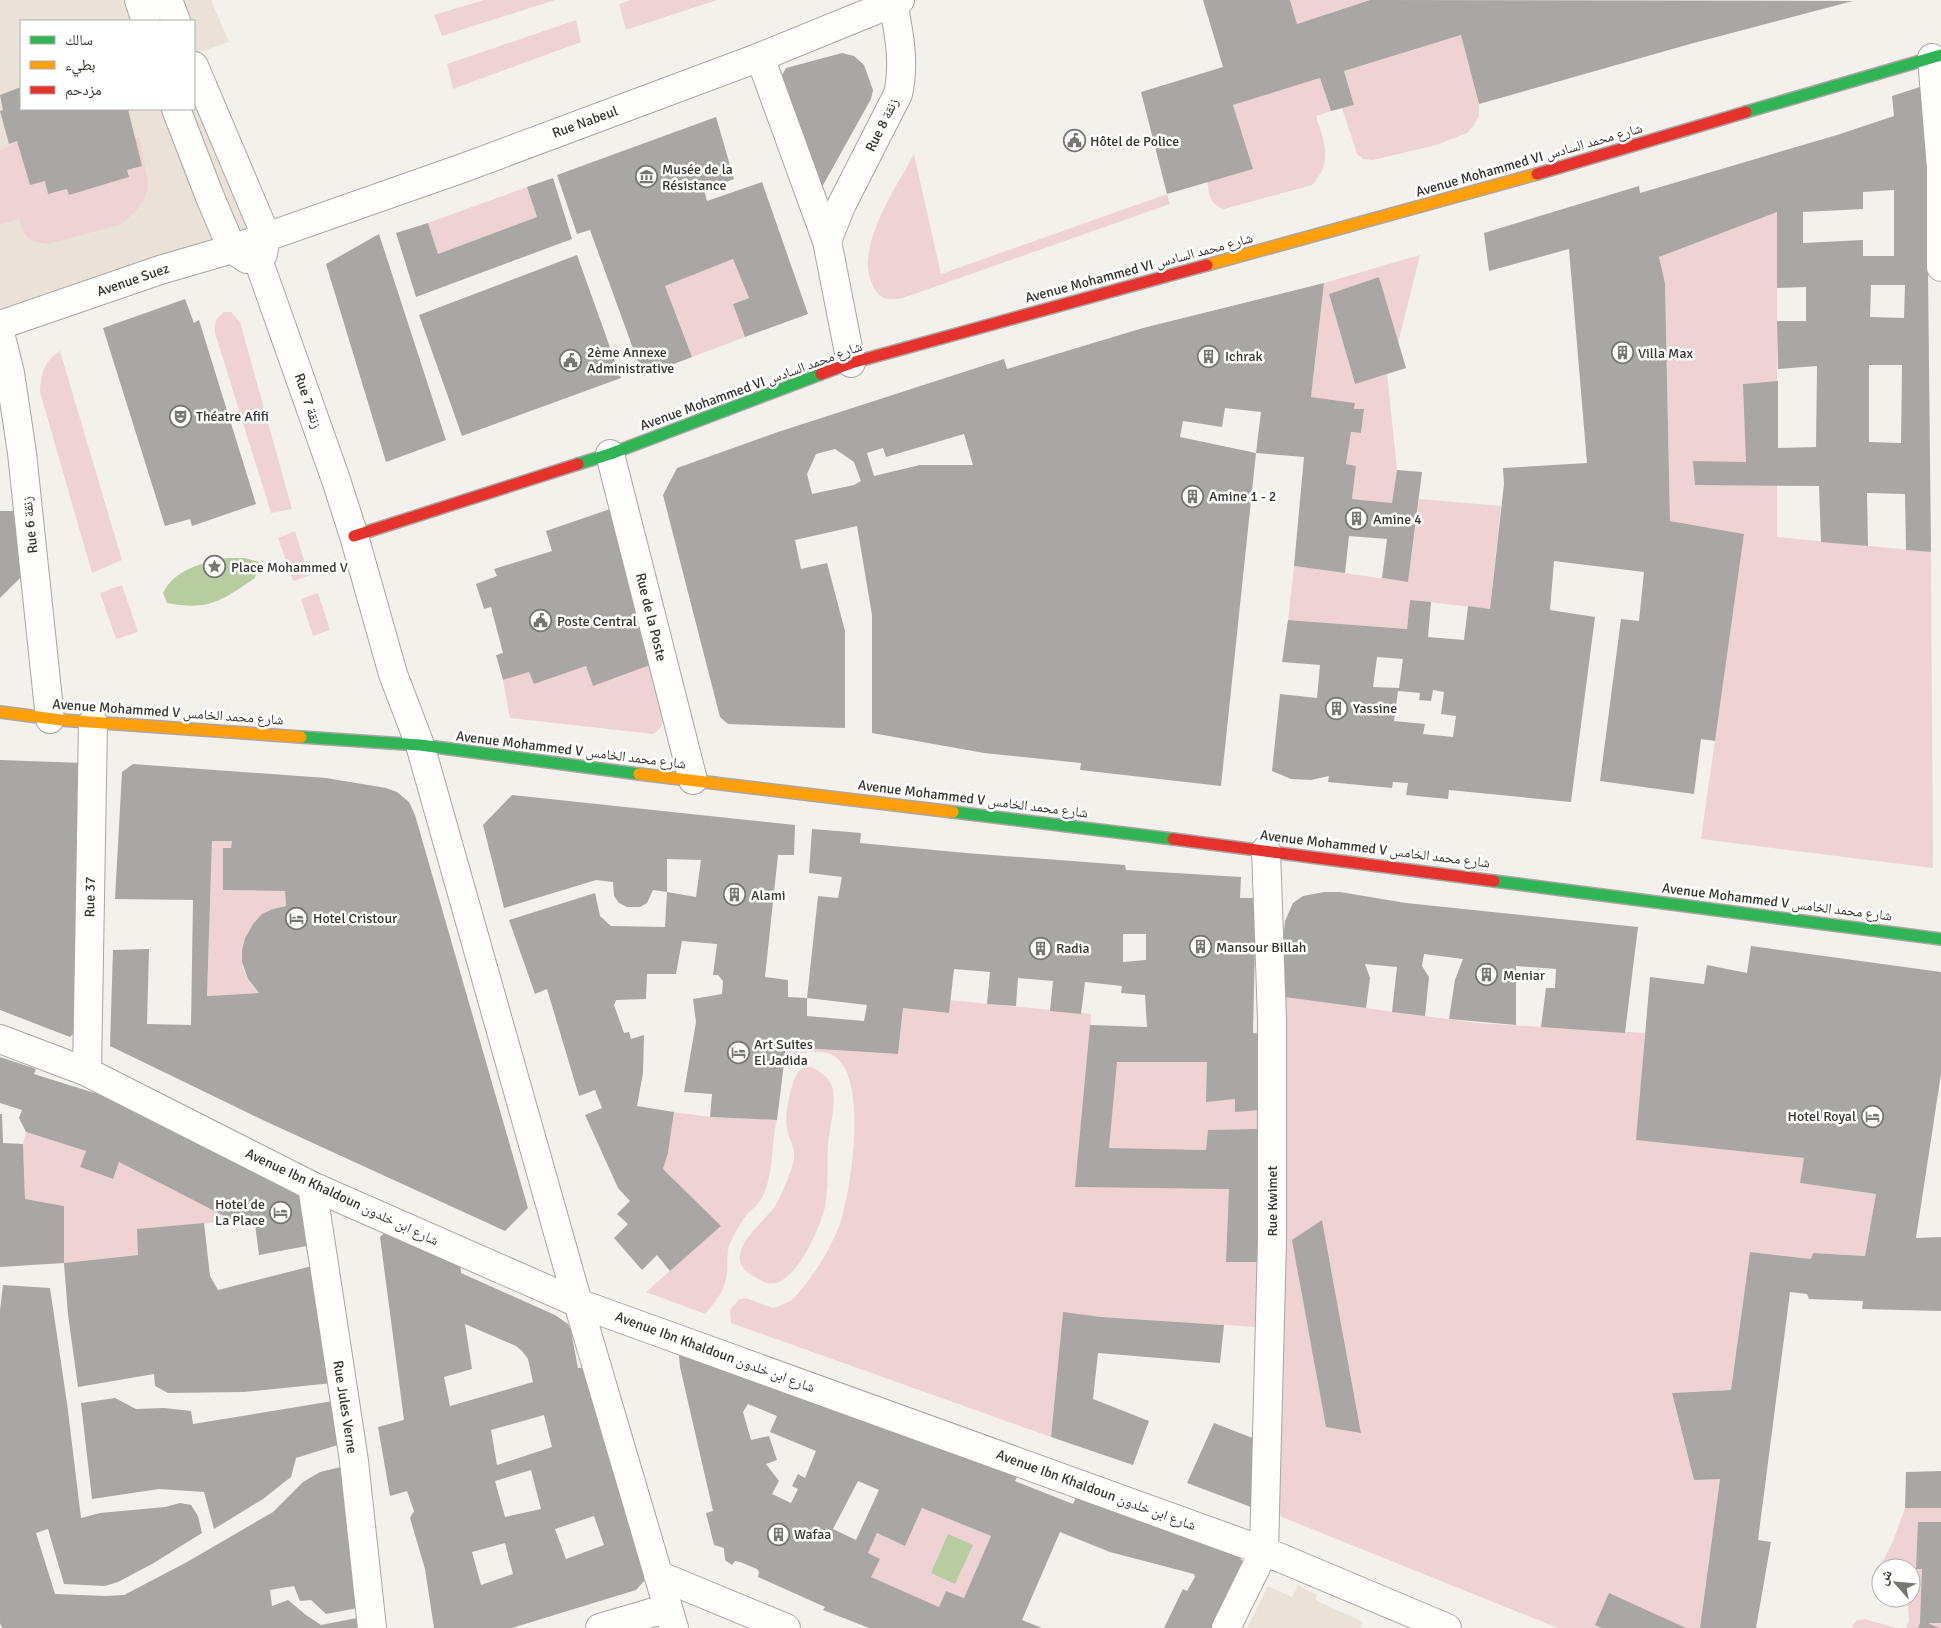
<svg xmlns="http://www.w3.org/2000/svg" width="1941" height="1628" viewBox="0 0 1941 1628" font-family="Signika,'Noto Naskh Arabic',sans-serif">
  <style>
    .built { fill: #eae2d8 }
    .green { fill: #efd3d4; fill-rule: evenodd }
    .water { fill: #b7cd9f }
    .building { fill: #aaa6a3; fill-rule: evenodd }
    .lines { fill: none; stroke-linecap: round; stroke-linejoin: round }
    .street-casing { stroke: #a9a6a2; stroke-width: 30 }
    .fast-casing { stroke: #a9a6a2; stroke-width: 14 }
    .slow-casing { stroke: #a9a6a2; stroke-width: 14 }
    .jam-casing { stroke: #a9a6a2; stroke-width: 14 }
    .street { stroke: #fdfdfc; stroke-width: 28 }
    .fast { stroke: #30b455; stroke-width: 11 }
    .slow { stroke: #ff9f0a; stroke-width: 11 }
    .jam { stroke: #e5322d; stroke-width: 11 }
    .labels { text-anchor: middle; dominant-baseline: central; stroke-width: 5; stroke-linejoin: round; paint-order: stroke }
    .street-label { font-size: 14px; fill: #363330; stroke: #fff }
    .poi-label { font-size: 14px; fill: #363330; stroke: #fff; text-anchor: start }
  </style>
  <rect width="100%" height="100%" fill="#f4f1ec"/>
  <path class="built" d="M0,0H211L229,42L194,54V21H21V109H194V66L266,236L0,325Z
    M1298,1585L1317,1595L1315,1600L1363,1622L1360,1628H1247L1268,1586L1292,1597Z"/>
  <path class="green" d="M484,0H555L442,36L434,15Z
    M631,0H717L626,30L619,4Z
    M1290,0H1370L1297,24Z
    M576,20L581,42L453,89L447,64Z
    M1461,35L1479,104V116L1474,125L1467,133L1436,145L1373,160L1363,159L1357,154L1342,108L1354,105L1344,71Z
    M1320,78L1331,111L1316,116C1324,143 1334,161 1312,185L1224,209C1209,204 1210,196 1207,182L1253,169L1233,105Z
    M139,137L147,176L148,188L144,199L137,210L122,224L48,244C28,242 25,237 19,219L0,225V151L17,141L30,184L45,181L48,194L67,189L69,195L129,177L127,170L141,166L135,138Z
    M914,154L941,274L1167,194L1170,204L903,298C890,300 882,301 874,288C852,250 896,188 914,154Z
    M527,187L537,217L438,254L428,223Z
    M1777,212V537L1931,552L1933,868L1701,839L1744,534L1670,521L1665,283L1659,257Z
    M1420,255L1398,343L1379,277L1329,294L1355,384L1387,373L1397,470L1392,503L1352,499L1356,466L1346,464L1351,432L1361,433L1364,409H1354V403L1311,397L1324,283Z
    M733,259L749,298L733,304L745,337L692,357L665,286Z
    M224,312H231L240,322L292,509L271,513L215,333C214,323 216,318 224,312Z
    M60,351L122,560L92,573L40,392C41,375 44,360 60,351Z
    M1419,499L1501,506L1490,609L1410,600L1407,629L1288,620L1294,566L1408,582Z
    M295,531L309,576L293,581L278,538Z
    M122,585L138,632L116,639L100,593Z
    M318,593L330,630L313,636L301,599Z
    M650,665L663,716C663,725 661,729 653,734L510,718L503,680L529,672L534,684L586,666L593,685Z
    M212,841H232L231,848H223V890L285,891L286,906C243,915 226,962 259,993L207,996Z
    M1284,997L1477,1023L1645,1033L1637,1140L1804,1158L1801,1183L1876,1194L1865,1256L1813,1253L1811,1259L1750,1252L1731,1390L1672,1393L1694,1479H1720L1700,1628H1558L1282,1517L1276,1511ZM1322,1220L1361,1432L1293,1240Z
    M950,1000L1091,1014V1025L1261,1034L1256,1327L1101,1317L1063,1313L1051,1437L731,1323L730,1310L739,1299L746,1298L773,1308C778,1306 785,1304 790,1301C802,1293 826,1256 832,1242C836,1234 840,1225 842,1217C851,1185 870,1070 830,1054C815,1049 798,1053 784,1057L786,1047L898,1054L903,1008L949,1013Z
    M807,1065C816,1069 829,1076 832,1086C837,1101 830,1127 828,1143C827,1165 829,1185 825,1207C820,1228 794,1290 767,1283C761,1281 755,1277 750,1274C720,1254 764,1223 775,1206C780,1199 794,1166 794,1157C795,1147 788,1137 787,1128C784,1115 791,1083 798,1072C800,1070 804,1067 807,1065Z
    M674,1112L710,1117L777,1120C771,1143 774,1174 763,1196C759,1203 754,1208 748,1213C741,1222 735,1233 730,1243C726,1254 728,1263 727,1274C725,1291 716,1301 705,1314L646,1292L720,1227L663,1169L668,1153Z
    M26,1132L86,1151L80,1167L112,1179L119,1162L234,1221L138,1229V1255L64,1263V1206L25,1199L23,1144Z
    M922,1508L991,1536L964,1598L946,1591L939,1607L871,1577L868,1553L877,1533L905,1546Z
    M1905,1508H1941V1628H1906L1909,1621L1908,1607L1899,1598H1911V1568H1883L1882,1563L1893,1541Z
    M1864,1619L1897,1628H1851L1856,1621Z"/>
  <path class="water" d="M226,558H245L259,562L255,578C221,601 209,611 167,603L163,593C175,569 202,563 226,558Z
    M948,1534L973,1545L955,1584L931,1573Z"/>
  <path class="building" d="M1203,0H1290L1297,24L1370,0L1853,1L1690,44L1479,104L1461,35L1344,71L1354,105L1331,111L1320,78L1233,105L1253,169L1167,194L1141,92L1223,67Z
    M842,53L854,56L864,65L873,90L871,99L817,196L781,77L786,68Z
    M1926,85L1931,552L1906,550L1905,494L1867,493L1868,546L1821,542L1819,486L1695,485L1693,461L1746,462L1743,384L1778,381V448L1816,447L1817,366L1778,369L1777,321H1806V287L1777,288V212L1659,257L1665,283L1670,521L1744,534L1715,741L1701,739L1694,794L1600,781L1621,619L1639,621L1644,572L1554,561L1550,610L1595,617L1571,802L1449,790L1448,799L1406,795L1408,783L1393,782L1392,788L1328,782L1329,776L1311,780L1291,779L1272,771L1280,694L1317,698L1320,665L1282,662L1288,620L1407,629L1410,600L1431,602L1428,637L1464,640L1468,606L1490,609L1504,484L1503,468L1587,463L1569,249L1489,271L1484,233L1639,186L1640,193L1837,135L1894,116L1892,96ZM1894,190V256H1863V240L1803,243V212L1863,209V192ZM1871,285H1905L1904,318L1870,317ZM1869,365H1902L1901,443L1869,442ZM1377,657L1403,659L1399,688L1373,687ZM1433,690L1444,692L1441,714L1456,716L1453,737L1423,734L1425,724L1394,721L1398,691L1420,693L1419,700L1431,701Z
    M21,87V109H128L142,166L127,170L129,177L69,195L67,189L48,194L45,181L30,185L17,141L9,144L0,111L3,110L0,95Z
    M716,117L734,179L704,190L707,201L762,182L808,314L745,337L733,304L749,298L733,259L665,286L692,357L643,376L590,230L577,234L557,175Z
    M553,178L572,239L416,297L396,233L428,223L438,254L537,217L527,187Z
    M379,234L446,440L386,462L326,264Z
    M577,255L621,378L462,436L419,315Z
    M1379,277L1406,368L1355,384L1329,294Z
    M1324,283L1311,397L1355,403L1354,409H1364L1361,433L1351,432L1346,464L1356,466L1352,499L1392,503L1397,470L1422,472L1408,582L1382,578L1387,539L1349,536L1345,573L1294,566L1304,457L1256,453L1221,786L1080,770L1081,763L984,753L872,733V615L857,526L795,540L801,569L827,563L845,631V728L728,724L720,717L663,495L677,468L778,432L1004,359L1007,369L1143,328ZM1225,408L1261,412L1256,453L1180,437L1183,421L1222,427ZM964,434L973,465H920L874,476L867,453L883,448L886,457ZM835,449L854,462L861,481L854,485L812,494L807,474L816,454Z
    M185,299L194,323L199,320L256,504L192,526L190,519L165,526L103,328Z
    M613,508L650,665L593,686L586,666L534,684L529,672L503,680L496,655L503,653L491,607L484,609L476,584L497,576L494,569L552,551L546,531Z
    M0,511H17L23,573L20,578L0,598Z
    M0,760L83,763L80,1027L70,1037L0,1010Z
    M133,764L326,778L386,788L397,792L409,802L415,815L528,1208L505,1231L267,1122L110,1046L113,950L149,949L147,1024L191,1025L193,900L115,899L122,772ZM212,841H232L231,848H223V890L285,891L286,906L273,909L262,914L253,924L245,938L242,950V962L248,979L259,993L207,996Z
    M512,795L795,825L794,855H778L765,977L788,980V997L807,998L818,896L838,898L842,877L809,873L812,829L861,833L860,843L966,853L1125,865L1126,870L1241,877L1240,898H1256L1253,1033L1261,1034L1260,1110L1235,1112V1099L1206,1102L1207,1062H1117L1109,1148L1206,1150L1208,1130L1259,1129L1257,1262H1226L1229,1189L1075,1187L1090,1025L1147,1027L1145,995L1121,993L1122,986L1085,982L1081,1014L1050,1011L1053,981L1018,978L1016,1006L987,1004L990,972L954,969L949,1013L903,1008L898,1054L786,1047L777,1120L710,1117L712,1094L684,1092L696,1022L693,999L722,994L723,981L718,975H713L717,944L682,941L676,974H647L646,999L616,1000L614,1005L624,1033L629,1032L631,1039L644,1035L643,1073L637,1106L674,1112L668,1153L663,1169L721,1226L670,1271L657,1255L642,1270L614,1238L628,1224L617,1214L630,1201L618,1188L585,1115L602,1108L595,1090L579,1096L547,989L535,994L509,920L595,893L600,916L611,926L665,927L667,892L696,897L701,860L667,859V892L653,890L647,903L640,907H627L619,903L614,896L613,882L596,880L504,908L483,825ZM1123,934H1146V960L1123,962ZM807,998L867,1005L864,1021L807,1016Z
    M1324,892H1340L1406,903L1638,927L1625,1033L1541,1027L1546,988H1555L1556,969L1516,966V1025L1449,1019L1455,980L1463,959L1424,954L1422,966L1429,977L1425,1016L1392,1012L1397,967L1365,964L1370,978L1366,1008L1284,997L1281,956L1285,921L1293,903L1303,896Z
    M1751,946L1941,972V1074L1916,1238L1941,1237V1311L1862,1309L1863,1301L1809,1299L1807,1294L1790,1292L1758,1540L1771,1542L1756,1628H1700L1720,1479L1694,1480L1672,1393L1731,1390L1750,1252L1811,1259L1813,1253L1865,1256L1876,1194L1800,1183L1804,1158L1636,1140L1650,977L1704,984L1707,965L1747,973Z
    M0,1057L36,1069L34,1074L120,1101L305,1190L312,1245L259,1255L254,1216L234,1221L119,1162L113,1179L80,1167L86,1151L26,1132L19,1118L22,1110L0,1103Z
    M0,1114H2L3,1143L23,1144L25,1199L64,1206V1263L0,1267Z
    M1322,1220L1361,1433L1326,1427L1292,1240Z
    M204,1223L210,1276L218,1290L312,1266L333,1383L243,1392L168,1393L155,1386L154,1374L78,1387L68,1315L64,1263L138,1255L137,1229Z
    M389,1229L460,1258L461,1273L555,1315L568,1324L571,1331L578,1368L588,1367L646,1579L636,1590L512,1628H434L425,1569L410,1518L414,1511L407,1491L390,1496L378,1427L404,1420L380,1237ZM465,1324L516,1346L522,1351L528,1359L533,1382L450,1406L444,1377L472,1369ZM544,1415L552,1447L497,1465L491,1430ZM531,1470L541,1509L505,1517L495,1481ZM594,1516L604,1545L566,1559L555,1529ZM505,1543L513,1574L481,1585L472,1552Z
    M3,1285L50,1288L67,1403L81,1518L100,1513L165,1507L180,1503L191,1505L198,1516L202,1533L152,1564L118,1582L105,1586L64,1584L48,1529L36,1533L55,1594L106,1596L124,1595L187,1562L273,1512L303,1482L320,1472L341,1467L358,1608L326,1614L311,1600L300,1601L294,1586L270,1590L272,1606L288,1600L306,1615L321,1625L357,1618L359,1628H2L0,1623V1310Z
    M1063,1312L1101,1317L1224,1325L1220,1363L1098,1353L1093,1399L1149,1421L1133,1465L1051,1437Z
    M681,1352L1017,1477L1015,1481L1073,1504L1079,1491L1234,1546L1243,1563L1216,1628H1164L1183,1589L1187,1591L1195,1577L1194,1574L1110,1552L1060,1532L1022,1620L1042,1628H869L823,1610L825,1607L758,1577L759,1572L757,1569L740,1562L735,1561L732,1565L725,1560L724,1548L714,1545L706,1513L713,1511L680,1367L679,1355ZM748,1404L777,1416L770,1432L816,1451L805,1478L798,1474L792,1486L798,1489L791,1503L772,1494L779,1481L766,1464L777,1460L769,1436L751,1440L743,1412ZM858,1481L879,1490L856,1540L833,1529ZM922,1508L991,1536L964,1598L946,1591L939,1607L871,1577L880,1559L868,1553L877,1533L905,1546Z
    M115,1398L136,1409L164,1408L191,1411L193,1424L333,1401L341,1444L296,1458L291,1477L263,1499L214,1529L204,1492L159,1489L92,1499L81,1403Z
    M1214,1423L1255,1439L1251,1507L1187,1483Z
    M1941,1471V1508H1905L1906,1472Z
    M1918,1522H1941V1623H1928L1939,1628H1918L1920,1623L1922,1569H1916Z
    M1609,1593L1686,1628H1602L1595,1625Z"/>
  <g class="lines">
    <defs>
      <path id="street" d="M139,0L146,21
        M168,0L176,21
        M760,57L827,241L851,363
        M1932,58L1941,168V267
        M194,66L266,236L263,254
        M176,109L210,197L232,249L247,259
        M827,241L841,206L898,94C905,63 899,33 893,2
        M261,268L336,480L354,536L393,674L420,745L578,1303L674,1628
        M0,325L160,270L232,249L463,168L760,57L900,0
        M0,333L10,373L22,453L50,719
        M610,454L693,780
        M0,1039L87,1072L312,1186L578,1303L1264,1551L1447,1628
        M87,1072L93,722
        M312,1186L354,1461L372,1628
        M658,1575L786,1628
        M600,1628L668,1608
        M1226,1628L1264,1551L1272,1241V1020L1266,850"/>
      <path id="fast" d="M1746,112L1941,55
        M578,464L610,454L821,374
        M301,737L420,745L639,774
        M953,812L1173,839
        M1494,881L1941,939"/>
      <path id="slow" d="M1207,265L1537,174
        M0,712L61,720L301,737
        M639,774L953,812"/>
      <path id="jam" d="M1537,174L1746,112
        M821,374L851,363L1207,265
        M354,536L578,464
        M1173,839L1494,881"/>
    </defs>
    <use href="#street" class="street-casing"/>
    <use href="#fast" class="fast-casing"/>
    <use href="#slow" class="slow-casing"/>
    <use href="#jam" class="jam-casing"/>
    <use href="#street" class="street"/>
    <use href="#fast" class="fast"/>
    <use href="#slow" class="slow"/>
    <use href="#jam" class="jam"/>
  </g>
  <defs>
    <symbol id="civic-ring" viewBox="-11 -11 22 22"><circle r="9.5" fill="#fff" stroke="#787672" stroke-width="1.5"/><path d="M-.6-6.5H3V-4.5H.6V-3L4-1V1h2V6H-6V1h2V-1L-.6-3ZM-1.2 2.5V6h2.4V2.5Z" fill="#787672"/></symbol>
    <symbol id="museum-ring" viewBox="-11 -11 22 22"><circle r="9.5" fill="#fff" stroke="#787672" stroke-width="1.5"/><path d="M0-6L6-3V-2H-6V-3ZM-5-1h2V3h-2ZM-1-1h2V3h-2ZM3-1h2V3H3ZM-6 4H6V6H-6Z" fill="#787672"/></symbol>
    <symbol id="building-ring" viewBox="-11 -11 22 22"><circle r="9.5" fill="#fff" stroke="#787672" stroke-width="1.5"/><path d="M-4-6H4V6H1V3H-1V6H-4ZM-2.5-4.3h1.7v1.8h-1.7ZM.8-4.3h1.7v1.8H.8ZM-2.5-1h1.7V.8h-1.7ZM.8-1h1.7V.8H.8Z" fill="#787672"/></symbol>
    <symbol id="theatre-ring" viewBox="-11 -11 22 22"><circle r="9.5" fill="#fff" stroke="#787672" stroke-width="1.5"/><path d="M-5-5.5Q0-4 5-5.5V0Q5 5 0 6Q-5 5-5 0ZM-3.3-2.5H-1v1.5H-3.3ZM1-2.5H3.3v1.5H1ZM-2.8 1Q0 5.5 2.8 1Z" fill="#787672"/></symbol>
    <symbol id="sight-ring" viewBox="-11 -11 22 22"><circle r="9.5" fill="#fff" stroke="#787672" stroke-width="1.5"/><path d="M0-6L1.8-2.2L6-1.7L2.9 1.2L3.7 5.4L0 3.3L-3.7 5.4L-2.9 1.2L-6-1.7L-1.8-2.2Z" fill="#787672"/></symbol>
    <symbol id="hotel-ring" viewBox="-11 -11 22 22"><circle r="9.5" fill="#fff" stroke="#787672" stroke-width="1.5"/><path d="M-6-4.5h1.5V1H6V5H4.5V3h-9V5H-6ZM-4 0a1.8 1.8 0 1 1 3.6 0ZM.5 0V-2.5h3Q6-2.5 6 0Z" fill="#787672"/></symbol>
  </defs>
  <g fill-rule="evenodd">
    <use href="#civic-ring" x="1062" y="128" width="25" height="25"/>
    <use href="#museum-ring" x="634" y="164" width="25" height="25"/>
    <use href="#building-ring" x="1610" y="340" width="25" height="25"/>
    <use href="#building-ring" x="1196" y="344" width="25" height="25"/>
    <use href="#civic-ring" x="558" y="348" width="25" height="25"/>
    <use href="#theatre-ring" x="168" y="404" width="25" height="25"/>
    <use href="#building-ring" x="1180" y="484" width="25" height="25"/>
    <use href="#building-ring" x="1344" y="506" width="25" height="25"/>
    <use href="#sight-ring" x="202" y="554" width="25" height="25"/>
    <use href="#civic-ring" x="528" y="608" width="25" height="25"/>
    <use href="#building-ring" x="1324" y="696" width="25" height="25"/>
    <use href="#building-ring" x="722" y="882" width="25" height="25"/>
    <use href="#hotel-ring" x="284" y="906" width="25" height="25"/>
    <use href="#building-ring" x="1188" y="934" width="25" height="25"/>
    <use href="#building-ring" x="1028" y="936" width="25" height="25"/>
    <use href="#building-ring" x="1474" y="962" width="25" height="25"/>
    <use href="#hotel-ring" x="726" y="1040" width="25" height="25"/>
    <use href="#hotel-ring" x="1860" y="1104" width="25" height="25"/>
    <use href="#hotel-ring" x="268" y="1200" width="25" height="25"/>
    <use href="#building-ring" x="766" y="1522" width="25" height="25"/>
  </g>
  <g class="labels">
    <g class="street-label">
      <text transform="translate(585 122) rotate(-20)">Rue Nabeul</text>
      <text transform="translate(882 125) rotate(-64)">Rue 8 زنقة</text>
      <text transform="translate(1529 160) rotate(-16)">Avenue Mohammed VI شارع محمد السادس</text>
      <text transform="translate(1139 268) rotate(-15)">Avenue Mohammed VI شارع محمد السادس</text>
      <text transform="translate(133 280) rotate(-19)">Avenue Suez</text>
      <text transform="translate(751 386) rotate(-20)">Avenue Mohammed VI شارع محمد السادس</text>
      <text transform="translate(308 401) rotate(71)">Rue 7 زنقة</text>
      <text transform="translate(30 525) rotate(-96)">Rue 6 زنقة</text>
      <text transform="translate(651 617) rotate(76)">Rue de la Poste</text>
      <text transform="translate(168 712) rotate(4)">Avenue Mohammed V شارع محمد الخامس</text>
      <text transform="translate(571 750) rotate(7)">Avenue Mohammed V شارع محمد الخامس</text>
      <text transform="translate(973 799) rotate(7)">Avenue Mohammed V شارع محمد الخامس</text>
      <text transform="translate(1375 849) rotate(7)">Avenue Mohammed V شارع محمد الخامس</text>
      <text transform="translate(90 897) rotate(-89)">Rue 37</text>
      <text transform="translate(1777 902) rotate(7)">Avenue Mohammed V شارع محمد الخامس</text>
      <text transform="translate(342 1197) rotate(25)">Avenue Ibn Khaldoun شارع ابن خلدون</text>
      <text transform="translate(1272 1201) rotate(-90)">Rue Kwimet</text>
      <text transform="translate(715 1352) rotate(20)">Avenue Ibn Khaldoun شارع ابن خلدون</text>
      <text transform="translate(345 1407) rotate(81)">Rue Jules Verne</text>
      <text transform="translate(1096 1490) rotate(20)">Avenue Ibn Khaldoun شارع ابن خلدون</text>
    </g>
    <g class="poi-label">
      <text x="1090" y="141">Hôtel de Police</text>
      <text x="662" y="169">Musée de la<tspan x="662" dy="16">Résistance</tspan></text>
      <text x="587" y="352">2ème Annexe<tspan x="587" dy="16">Administrative</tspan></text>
      <text x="1638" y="353">Villa Max</text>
      <text x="1225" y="356">Ichrak</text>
      <text x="196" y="416">Théatre Afifi</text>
      <text x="1209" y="496">Amine 1 - 2</text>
      <text x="1373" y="519">Amine 4</text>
      <text x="231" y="567">Place Mohammed V</text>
      <text x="557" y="621">Poste Central</text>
      <text x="1353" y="708">Yassine</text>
      <text x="751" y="895">Alami</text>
      <text x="313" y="918">Hotel Cristour</text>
      <text x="1216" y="947">Mansour Billah</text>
      <text x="1056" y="948">Radia</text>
      <text x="1503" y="975">Meniar</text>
      <text x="754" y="1044">Art Suites<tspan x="754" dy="16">El Jadida</tspan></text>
      <text x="1856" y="1116" text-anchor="end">Hotel Royal</text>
      <text x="265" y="1204" text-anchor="end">Hotel de<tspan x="265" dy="16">La Place</tspan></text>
      <text x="794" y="1534">Wafaa</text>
    </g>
  </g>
  <rect x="20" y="20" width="175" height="90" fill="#ffffff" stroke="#afadac"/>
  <rect x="30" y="36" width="25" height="8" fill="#30b455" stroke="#afadac"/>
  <text x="65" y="45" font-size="15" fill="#363330">سالك</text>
  <rect x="30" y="61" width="25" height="8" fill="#ff9f0a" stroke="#afadac"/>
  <text x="65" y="70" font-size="15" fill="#363330">بطيء</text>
  <rect x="30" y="86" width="25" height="8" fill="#e5322d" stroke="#afadac"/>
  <text x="65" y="95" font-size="15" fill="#363330">مزدحم</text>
  <g transform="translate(1896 1583) rotate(297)"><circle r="24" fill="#ffffff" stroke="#afadac"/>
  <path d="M0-4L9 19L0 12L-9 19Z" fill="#787672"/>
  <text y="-8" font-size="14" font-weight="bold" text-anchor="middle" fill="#363330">ش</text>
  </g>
</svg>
